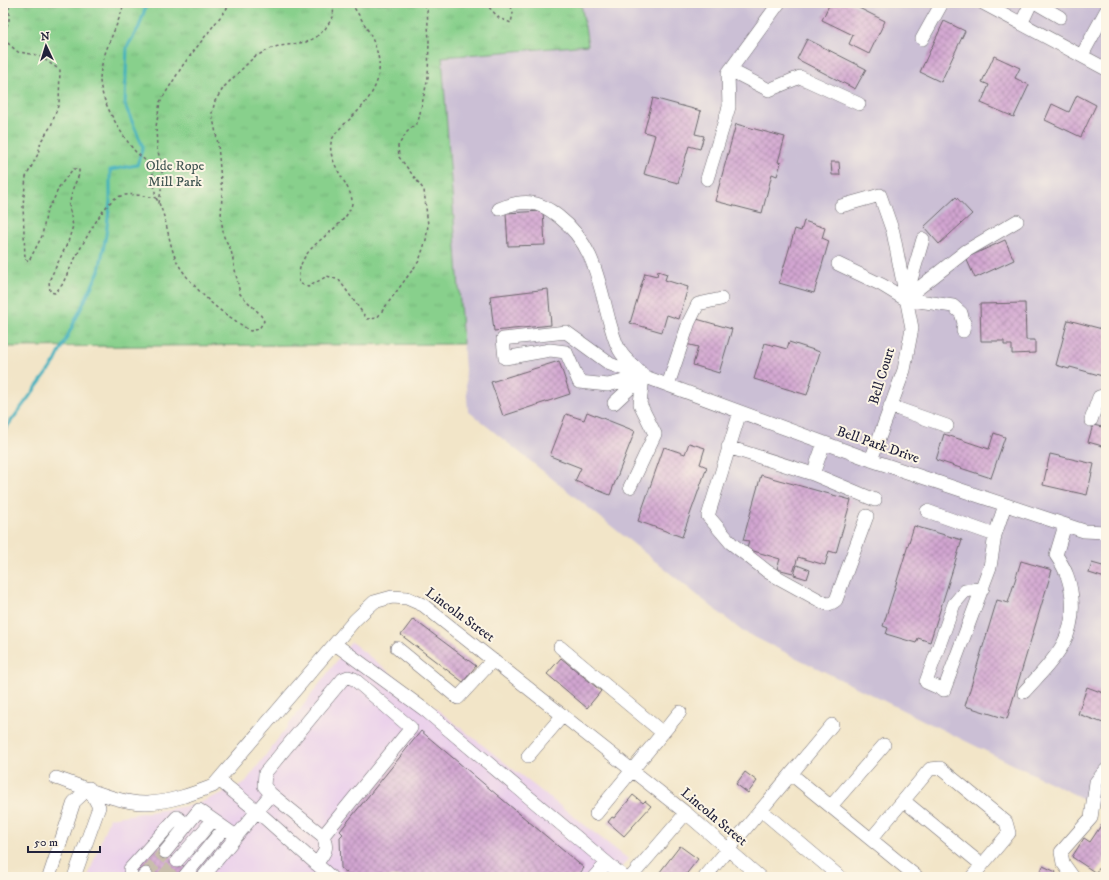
<svg xmlns="http://www.w3.org/2000/svg" width="1109" height="880" viewBox="0 0 1109 880" font-family="'IM FELL DW Pica',serif">
  <style>
    .built { fill: #ebd1eb }
    .industrial { fill: #cbbfd5 }
    .park { fill: url(#park-tufts); stroke: #557964 }
    .lines { fill: none; stroke-linecap: round; stroke-linejoin: round }
    .stream { stroke: #43b1bf; stroke-width: 3 }
    .building { fill: url(#building-cross-hatch) }
    .minor-tunnel { stroke: #c8beac; stroke-width: 13; stroke-dasharray: 13 6; stroke-linecap: butt }
    .minor-casing { stroke: #6b666c; stroke-width: 14 }
    .path { stroke: #6b666c; stroke-width: 1.5; stroke-dasharray: 3 3; stroke-linecap: butt }
    .minor { stroke: #fff; stroke-width: 13 }
    .labels { text-anchor: middle; dominant-baseline: central; stroke-width: 4; stroke-linejoin: round; paint-order: stroke }
    .park-label { font-size: 14px; fill: #415653; stroke: #fcf5e5 }
    .street-label { font-size: 14px; fill: #22223b; stroke: #fcf5e5 }
  </style>
  <defs>
    <pattern id="park-tufts" width="24" height="20" patternUnits="userSpaceOnUse"><rect width="24" height="20" fill="#88d08c"/><path d="M3 7l-1-3M5 7V3M7 7l1-3M15 17l-1-3M17 17v-4M19 17l1-3" fill="none" stroke="#75b27a"/></pattern>
    <pattern id="building-cross-hatch" width="8" height="8" patternUnits="userSpaceOnUse"><rect width="8" height="8" fill="#d2a6d1"/><path d="M0 0l8 8M0 8l8-8" fill="none" stroke="#aa87ab"/></pattern>
  </defs>
  <rect width="100%" height="100%" fill="#fcf5e5"/>
  <filter id="ink" filterUnits="userSpaceOnUse"><feTurbulence type="fractalNoise" baseFrequency=".025" numOctaves="2"/><feDisplacementMap in="SourceGraphic" scale="8" xChannelSelector="R" yChannelSelector="G"/><feConvolveMatrix kernelMatrix="1 2 1 2 8 2 1 2 1" color-interpolation-filters="sRGB"/></filter>
  <filter id="wash" filterUnits="userSpaceOnUse"><feTurbulence type="fractalNoise" baseFrequency=".012" numOctaves="4" result="noise"/><feDisplacementMap in="SourceGraphic" scale="16" xChannelSelector="R" yChannelSelector="G"/><feGaussianBlur stdDeviation="0.9" result="paint"/><feColorMatrix in="noise" values="0 0 0 0 0 0 0 0 0 0 0 0 0 0 0 0 0 1.4 0 .05"/><feComposite in="paint" operator="in"/></filter>
  <g filter="url(#wash)">
    <rect width="100%" height="100%" fill="#f2e5c8"/>
    <path class="built" d="M351,642L628,859L614,877H88L109,818L194,805L244,784Z"/>
    <path class="industrial" d="M438,3H1106V810L742,631L468,411Z"/>
    <path class="park" d="M3,3H581L588,45L442,57L463,344L6,347L3,321Z"/>
    <g class="lines">
      <path class="stream" d="M3,432L55,362L99,271L106,235L110,201V170L137,165L143,147L125,105L126,73L127,47L139,27L146,6L149,3"/>
    </g>
    <g id="blocks">
      <path class="building" d="M830,3H849L885,21L869,54L849,44L853,35L822,20Z
        M944,21L965,31L941,82L920,72Z
        M807,39L866,69L855,89L797,59Z
        M994,56L1020,68L1015,78L1029,85L1014,117L981,103L989,85L982,82Z
        M1077,95L1096,105L1081,137L1045,120L1052,104L1069,112Z
        M653,98L701,111L695,134L704,136L700,149L689,146L678,183L644,174L655,135L644,132Z
        M736,124L785,137L778,162L781,163L777,176L772,174L762,213L715,201Z
        M831,162H839L840,175H832Z
        M956,197L972,214L939,244L924,227Z
        M543,211L545,245L508,246L506,213Z
        M804,221L825,228L822,238L829,241L814,293L779,283L795,229L801,231Z
        M1105,234H1106V244H1104Z
        M1005,240L1014,260L975,278L966,258Z
        M658,271L667,274L665,280L688,287L679,319L667,315L662,332L630,323L645,273L657,276Z
        M548,289L551,325L494,331L490,296Z
        M1025,303L1026,340H1035V353L1012,354V345H1004V341H981L980,304Z
        M693,318L732,329L719,373L693,365L698,347L686,344Z
        M1068,320L1106,330V377L1070,367L1069,369L1056,365Z
        M789,342L820,352L807,395L754,379L765,343L787,349Z
        M559,361L570,394L503,416L491,382Z
        M587,412L635,431L610,495L575,481L581,468L550,456L566,414L584,420Z
        M1106,416V447L1088,442L1093,425L1102,427Z
        M994,433L1005,437L991,478L936,460L944,434L989,449Z
        M689,443L705,448L700,464L707,467L682,537L638,521L664,447L685,454Z
        M1050,454L1094,464L1087,495L1043,485Z
        M761,475L851,500L836,553L829,551L825,565L798,557L793,573L777,569L780,559L747,549L749,541L743,540Z
        M914,526L962,540L930,642L918,638L916,643L886,634L888,628L883,626Z
        M1021,561L1052,570L1007,719L965,706L997,600L1008,603Z
        M1092,563L1106,567L1105,578L1089,573Z
        M797,565L810,570L807,579L794,575Z
        M413,619L476,666L463,682L401,635Z
        M561,658L601,691L587,708L547,674Z
        M1087,687L1106,694V724L1078,714Z
        M421,731L584,868L577,877H352L341,868L340,837L343,834L340,831Z
        M745,772L757,781L748,793L736,784Z
        M633,795L643,803L645,801L651,806L624,836L608,822L612,817L614,818Z
        M1102,824L1106,827V858L1096,873L1072,857L1084,838L1090,842Z
        M154,843L186,868L179,877H150L136,866Z
        M680,846L698,859L684,877H656Z
        M1043,866L1056,872L1053,877H1038Z
        M717,873L722,877H714Z"/>
    </g>
  </g>
  <g filter="url(#ink)">
    <use href="#blocks" fill-opacity="0" stroke="#6b666c" stroke-width="1"/>
    <g class="lines">
      <path class="minor-tunnel" d="M146,874L165,852
        M163,877L177,861"/>
      <defs>
        <path id="minor" d="M983,3L1106,69
          M1036,3L1060,17
          M1022,22L1031,3
          M922,39L942,3
          M1082,55L1106,11
          M730,70L769,90L800,77L859,104
          M707,179L729,107L728,73L779,3
          M841,206L880,195L893,232L912,328L904,370L871,460
          M499,209C523,199 538,200 558,216C594,244 598,279 609,320C612,330 615,345 622,354C627,361 635,367 641,373
          M838,264L882,285L905,299L953,306L961,313L964,323L963,331
          M906,297L923,239
          M905,299L966,251L1017,221
          M643,376L608,385L579,382L566,352L550,350L505,358L503,339L566,332L610,364L643,376L871,460L1084,531L1106,532
          M668,385L689,322L698,304L721,299
          M614,403L642,377
          M890,406L947,426
          M740,412L708,516L731,543L768,572L819,600C826,604 829,606 836,600L867,516
          M1091,420L1099,397L1106,395
          M728,447L813,474L824,443
          M813,474L875,500
          M630,487L655,434L640,404L643,376
          M927,511L995,535
          M983,588L965,591L954,604L926,682L944,690L990,567L995,535L1005,505
          M335,644L425,710L624,877
          M560,647L663,733
          M397,648L458,698L493,660
          M1024,692C1051,662 1076,641 1072,598C1070,580 1066,570 1056,555L1065,525
          M528,756L563,715
          M791,774L917,877
          M56,778C84,787 119,804 147,803C170,802 192,794 213,786L355,620L374,602L392,597L407,598L423,605L686,813L760,877
          M219,780L257,811L331,877
          M271,794L323,836
          M904,801L982,865
          M831,806L884,745
          M761,810L840,877
          M596,814L680,712
          M871,839L930,769L940,768L1006,822L1009,833L972,877
          M165,852L199,810L236,836
          M177,861L213,820
          M49,877L74,802L89,788L99,807L74,877
          M131,877L130,869L177,817L182,821
          M143,877L146,874
          M184,877L224,828
          M203,877L271,794L264,786L265,773L343,679L348,677L354,679L411,728L323,836C329,849 324,854 316,864
          M594,877L607,863
          M631,877L686,813
          M705,877L832,725
          M1073,877L1063,863L1061,852L1091,818L1096,782L1106,770"/>
      </defs>
      <use href="#minor" class="minor-casing"/>
      <path class="path" d="M351,3C380,47 396,75 352,117C345,124 333,133 331,143C327,167 358,191 351,207C339,236 295,244 299,283L308,287L327,276L339,280L367,319L377,318L419,261L426,240L428,225L424,190L399,157L398,146L407,132L418,122L428,77L429,41L427,9L424,3
        M485,3L499,18L511,23L513,13L510,3
        M3,38L9,20V3
        M3,39L18,52L38,55L60,70L59,103L51,126L41,141L38,154L26,177L23,205L25,259L29,261L42,236L47,210L53,201L59,187L73,169H79V175L73,188L69,206L73,226L68,242L49,281L50,292L55,293L62,285C71,266 98,211 114,199C126,191 143,196 156,198C154,190 155,176 151,168C148,161 139,156 134,150C121,134 100,100 100,79C101,52 118,28 124,3
        M156,198C169,219 167,246 180,267C190,283 213,307 230,317C237,322 243,326 250,331L259,329L264,321L260,314L240,294L231,250L224,237L221,218L222,194L218,144L212,113L215,101L224,87L254,57L274,47L306,42L315,38L325,29L333,17L334,3
        M159,203L162,183V166L157,148L156,127L160,102L183,65L231,3"/>
      <use href="#minor" class="minor"/>
    </g>
  </g>
  <g class="labels">
    <g class="park-label">
      <text x="175" y="166">Olde Rope<tspan x="175" dy="16">Mill Park</tspan></text>
    </g>
    <g class="street-label">
      <text transform="translate(882 376) rotate(-73)">Bell Court</text>
      <text transform="translate(878 445) rotate(19)">Bell Park Drive</text>
      <text transform="translate(460 615) rotate(36)">Lincoln Street</text>
      <text transform="translate(714 817) rotate(40)">Lincoln Street</text>
    </g>
  </g>
  <rect width="1109" height="880" fill="none" stroke="#fcf5e5" stroke-width="16"/>
  <g transform="translate(46 46) rotate(356)" stroke="#fcf5e5" stroke-width="3" paint-order="stroke">
  <path d="M0-3L7 15L0 10L-7 15Z" fill="#22223b"/>
  <text y="-6" font-size="11" font-weight="bold" text-anchor="middle" fill="#22223b">N</text>
  </g>
  <path d="M28 846v6h72v-6" fill="none" stroke="#22223b" stroke-width="2"/>
  <text x="34" y="846" font-size="12" fill="#22223b" stroke="#fcf5e5" stroke-width="3" paint-order="stroke">50 m</text>
</svg>
